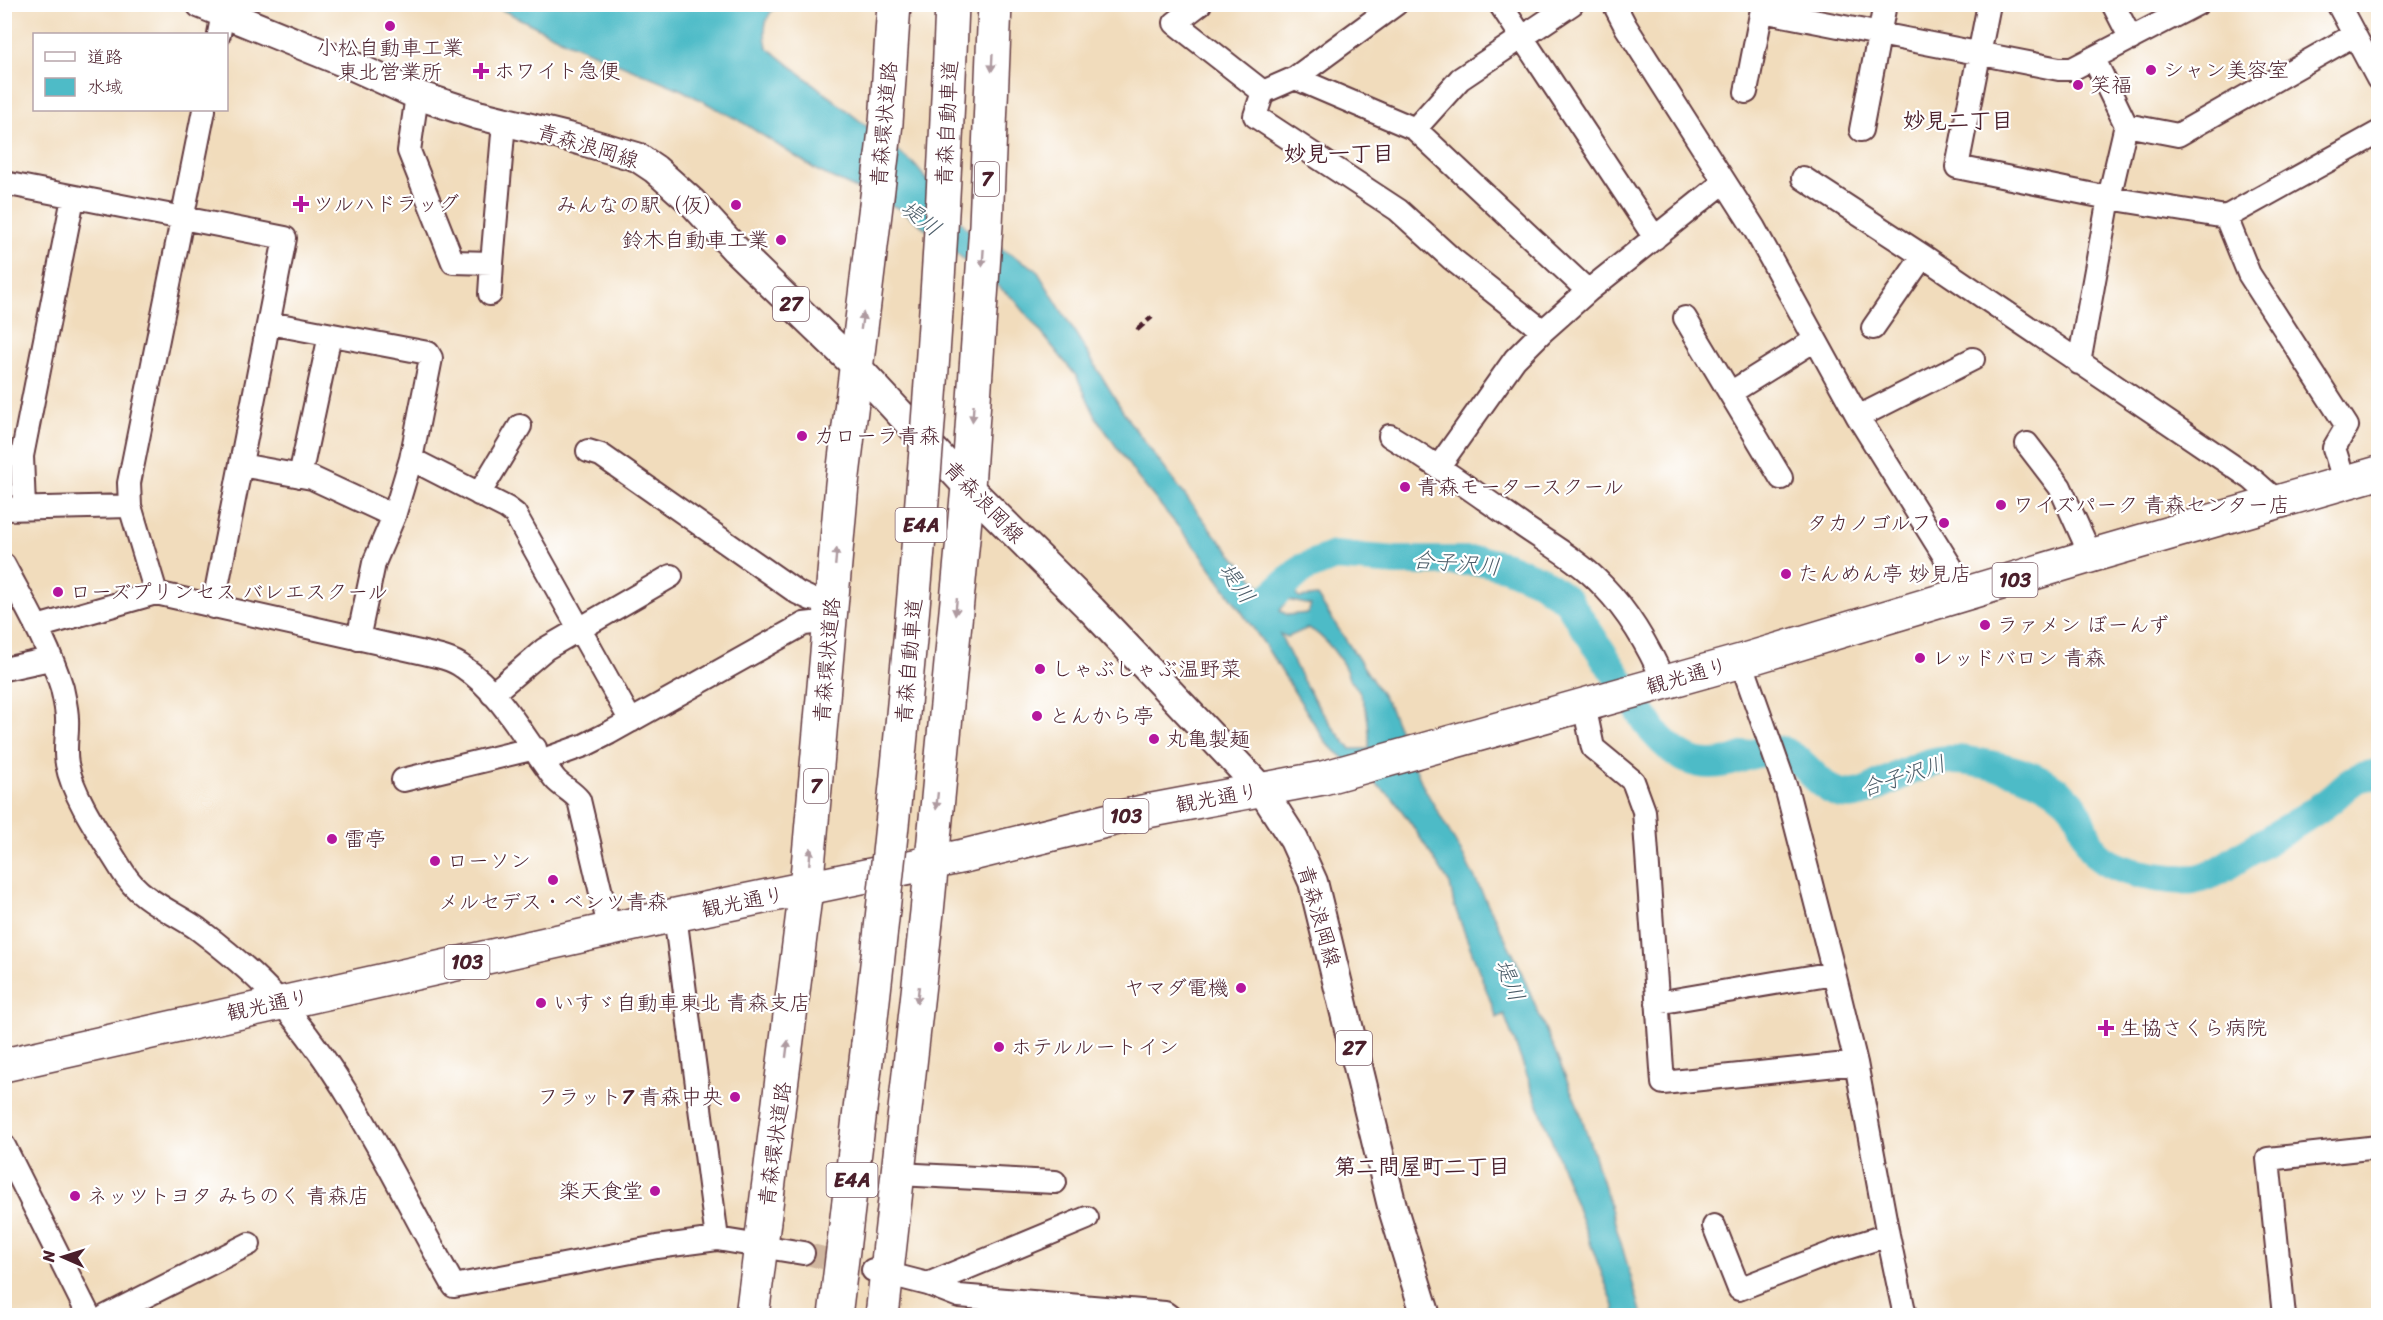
<svg xmlns="http://www.w3.org/2000/svg" width="2383" height="1320" viewBox="0 0 2383 1320" font-family="Sriracha,'Klee One',sans-serif">
  <style>
    .water { fill: #4ebbc7; stroke: #4c6d79; stroke-width: 1.5; fill-rule: evenodd }
    .lines { fill: none; stroke-linecap: round; stroke-linejoin: round }
    .river { stroke: #4ebbc7; stroke-width: 30 }
    .minor-tunnel { stroke: #d0b69f; stroke-width: 22; stroke-dasharray: 22 11; stroke-linecap: butt }
    .minor-casing { stroke: #633b41; stroke-width: 26 }
    .major-casing { stroke: #633b41; stroke-width: 32 }
    .highway-casing { stroke: #633b41; stroke-width: 36 }
    .minor { stroke: #fff; stroke-width: 22 }
    .major { stroke: #fff; stroke-width: 28 }
    .highway { stroke: #fff; stroke-width: 33 }
    .rail { stroke: #4a1f2b; stroke-width: 4.5; stroke-dasharray: 9 4.5; stroke-linecap: butt }
    .highway-bridge-casing { stroke: #633b41; stroke-width: 36; stroke-linecap: butt }
    .highway-bridge { stroke: #fff; stroke-width: 33 }
    .oneway { fill: #ae9aa0 }
    .poi-dot { fill: #b5179e; stroke: #fff; stroke-width: 2 }
    .labels { text-anchor: middle; dominant-baseline: central; stroke-width: 4.5; stroke-linejoin: round; paint-order: stroke }
    .shield { fill: #fff; stroke: #80626b; stroke-width: 1.5 }
    .shield-label { font-size: 20px; font-weight: bold; fill: #4a1f2b }
    .poi-label { font-size: 21px; fill: #4a1f2b; stroke: #fff; text-anchor: start }
    .street-label { font-size: 21px; fill: #4a1f2b; stroke: #fff }
    .neighbourhood-label { font-size: 22px; font-weight: bold; fill: #4a1f2b; stroke: #fff }
    .water-label { font-size: 22px; font-style: italic; fill: #4c5d69; stroke: #fff }
  </style>
  <rect width="100%" height="100%" fill="#fff"/>
  <filter id="ink" filterUnits="userSpaceOnUse"><feTurbulence type="fractalNoise" baseFrequency=".0167" numOctaves="2"/><feDisplacementMap in="SourceGraphic" scale="12" xChannelSelector="R" yChannelSelector="G"/><feConvolveMatrix kernelMatrix="1 2 1 2 8 2 1 2 1" color-interpolation-filters="sRGB"/></filter>
  <filter id="wash" filterUnits="userSpaceOnUse"><feTurbulence type="fractalNoise" baseFrequency=".008" numOctaves="4" result="noise"/><feDisplacementMap in="SourceGraphic" scale="24" xChannelSelector="R" yChannelSelector="G"/><feGaussianBlur stdDeviation="1.35" result="paint"/><feColorMatrix in="noise" values="0 0 0 0 0 0 0 0 0 0 0 0 0 0 0 0 0 1.4 0 .05"/><feComposite in="paint" operator="in"/></filter>
  <g filter="url(#wash)">
    <rect width="100%" height="100%" fill="#f1dcbc"/>
    <path class="water" d="M492,5H778C764,16 763,30 767,47L914,164L967,229L1036,269L1129,421L1215,535L1263,589L1284,582L1299,598L1317,596L1388,704L1423,786L1465,859L1517,962L1579,1109L1611,1209L1642,1315H1615L1614,1306L1504,1014L1497,1018L1454,905L1450,884L1412,825L1392,797L1327,744L1265,645L1200,553L1138,478L1096,417L1077,377L1015,300L902,210L818,171L742,122L680,89L567,42ZM1287,600L1311,605L1308,613L1288,615L1280,611ZM1308,628C1323,634 1346,663 1349,679C1367,694 1370,726 1369,749H1351C1320,716 1299,675 1280,634L1288,637Z"/>
    <g class="lines">
      <path class="river" d="M1259,607L1302,569L1334,556L1397,561H1483L1508,567L1541,581L1568,601L1653,731C1673,754 1694,770 1727,762C1736,760 1744,756 1753,754C1764,751 1773,749 1784,752C1810,762 1823,800 1856,794C1867,792 1876,786 1886,782C1914,768 1935,756 1967,761C2002,766 2040,774 2067,799C2083,814 2083,833 2094,851C2108,873 2172,882 2196,879C2215,876 2231,862 2248,852C2274,836 2300,822 2325,804C2345,790 2350,774 2378,775"/>
    </g>
  </g>
  <g filter="url(#ink)">
    <g class="lines">
      <path class="minor-tunnel" d="M803,1253L872,1270"/>
      <defs>
        <path id="minor" d="M1200,4L1175,23L1263,92L1295,78L1415,129L1588,291
          M1500,4L1655,238
          M1614,4L1626,27L1754,228L1858,417L1968,594
          M1989,4L1957,167L2109,198L2226,217L2378,133
          M2113,4L2131,39
          M2338,4L2378,79
          M1762,11L2059,69H2072L2197,4
          M219,34L223,13
          M1295,78L1396,4
          M1263,92L1255,116L1398,210L1452,259L1543,331
          M1746,92L1763,4
          M417,95L409,151L453,262L492,263L504,122
          M2126,125L2178,135L2354,35
          M1415,129L1460,79L1572,4
          M1861,130L1885,4
          M1803,178L1923,256L2252,479L2278,502
          M4,183L285,238L213,607
          M2226,217L2249,274L2347,426L2334,448L2345,483
          M490,294L492,263
          M1685,318L1730,393
          M269,323L428,353L431,358L411,459L394,516L374,563L358,639
          M1873,328L1923,256
          M2079,363L2109,198L2126,125L2094,59
          M1858,417L1973,359
          M1390,436C1436,464 1479,495 1523,526C1549,544 1581,562 1603,586C1630,614 1649,647 1664,682
          M2027,444L2060,487L2091,556
          M588,451L601,455L798,593L811,599L832,603
          M411,459L507,508L515,514L631,721
          M241,465L312,478L394,516
          M1439,466L1515,359L1543,331L1588,291L1723,183
          M300,476L330,335
          M1781,478L1730,393L1815,340
          M479,494L520,426
          M24,508L22,456L73,198
          M4,509L130,506
          M4,565C25,605 49,645 62,688C64,698 67,709 67,719C68,734 64,749 67,764C73,798 105,842 123,872C140,900 172,911 198,929C227,951 255,974 279,1001C352,1082 400,1192 454,1286L657,1247L717,1239L803,1253
          M156,593L130,506L129,483L204,110
          M37,627L156,593L424,653C438,656 452,659 463,667C503,694 526,742 555,779C562,787 572,791 579,800L610,931
          M1741,661L1787,791L1834,973L1856,1063L1888,1235L1905,1316
          M4,669L50,659
          M492,694L545,649L671,576
          M1584,705L1593,748L1633,781L1644,811L1663,1083L1856,1063
          M543,760L585,745L609,733L804,624L831,621
          M403,780L535,748
          M675,915L717,1239
          M1657,1003L1834,973
          M4,1146L89,1316
          M898,1174L1055,1182
          M1714,1226L1739,1289L1837,1251L1888,1235
          M873,1270L928,1284L959,1296L1165,1313L1169,1316
          M928,1284L1087,1218
          M106,1316L249,1244
          M2284,1316L2268,1159L2378,1147"/>
        <path id="major" d="M201,4L353,66L417,95L478,115L572,138L637,157L655,169L692,202L735,249L856,366L968,487L1092,610L1262,790L1294,840L1313,882L1392,1206L1426,1316"/>
        <path id="highway" d="M4,1065L675,915L964,856L1142,812L1323,778L1741,661L2097,554L2378,473
          M752,1316L806,889L842,484L886,123L894,4
          M835,1316L868,1044
          M882,1316L927,912L968,487L986,225L995,4"/>
      </defs>
      <use href="#minor" class="minor-casing"/>
      <use href="#major" class="major-casing"/>
      <use href="#highway" class="highway-casing"/>
      <use href="#minor" class="minor"/>
      <use href="#major" class="major"/>
      <use href="#highway" class="highway"/>
      <path class="rail" d="M1137,330L1152,317"/>
      <defs>
        <path id="highway-bridge" d="M868,1044C908,699 939,352 952,4"/>
      </defs>
      <use href="#highway-bridge" class="highway-bridge-casing"/>
      <use href="#highway-bridge" class="highway-bridge"/>
    </g>
    <defs><path id="oneway-solid" d="M-6-.8H1V-3.2L6.5 0L1 3.2V.8H-6Z" transform="scale(1.5)"/></defs>
    <g class="oneway">
      <use href="#oneway-solid" transform="translate(992 63) rotate(93)"/>
      <use href="#oneway-solid" transform="translate(983 258) rotate(94)"/>
      <use href="#oneway-solid" transform="translate(862 321) rotate(-82)"/>
      <use href="#oneway-solid" transform="translate(973 413) rotate(94)"/>
      <use href="#oneway-solid" transform="translate(836 557) rotate(-85)"/>
      <use href="#oneway-solid" transform="translate(956 607) rotate(96)"/>
      <use href="#oneway-solid" transform="translate(937 801) rotate(96)"/>
      <use href="#oneway-solid" transform="translate(810 856) rotate(-85)"/>
      <use href="#oneway-solid" transform="translate(918 995) rotate(96)"/>
      <use href="#oneway-solid" transform="translate(787 1049) rotate(-83)"/>
    </g>
  </g>
  <g class="poi-dot">
    <circle cx="390" cy="26" r="6"/>
    <circle cx="2151" cy="70" r="6"/>
    <path d="M478 62h6v6h6v6h-6v6h-6v-6h-6v-6h6z"/>
    <circle cx="2078" cy="85" r="6"/>
    <path d="M298 195h6v6h6v6h-6v6h-6v-6h-6v-6h6z"/>
    <circle cx="736" cy="205" r="6"/>
    <circle cx="781" cy="240" r="6"/>
    <circle cx="802" cy="436" r="6"/>
    <circle cx="1405" cy="487" r="6"/>
    <circle cx="2001" cy="505" r="6"/>
    <circle cx="1944" cy="523" r="6"/>
    <circle cx="1786" cy="574" r="6"/>
    <circle cx="58" cy="592" r="6"/>
    <circle cx="1985" cy="625" r="6"/>
    <circle cx="1920" cy="658" r="6"/>
    <circle cx="1040" cy="669" r="6"/>
    <circle cx="1037" cy="716" r="6"/>
    <circle cx="1154" cy="739" r="6"/>
    <circle cx="332" cy="839" r="6"/>
    <circle cx="435" cy="861" r="6"/>
    <circle cx="553" cy="880" r="6"/>
    <circle cx="1241" cy="988" r="6"/>
    <circle cx="541" cy="1003" r="6"/>
    <path d="M2103 1019h6v6h6v6h-6v6h-6v-6h-6v-6h6z"/>
    <circle cx="999" cy="1047" r="6"/>
    <circle cx="735" cy="1097" r="6"/>
    <circle cx="655" cy="1191" r="6"/>
    <circle cx="75" cy="1196" r="6"/>
  </g>
  <g class="labels">
    <g class="shield">
      <rect x="975" y="162" width="24" height="34" rx="4.5"/>
      <rect x="773" y="287" width="36" height="34" rx="4.5"/>
      <rect x="895.5" y="508" width="51" height="34" rx="4.5"/>
      <rect x="1992.5" y="563" width="45" height="34" rx="4.5"/>
      <rect x="804" y="769" width="24" height="34" rx="4.5"/>
      <rect x="1103.5" y="799" width="45" height="34" rx="4.5"/>
      <rect x="444.5" y="945" width="45" height="34" rx="4.5"/>
      <rect x="1336" y="1031" width="36" height="34" rx="4.5"/>
      <rect x="826.5" y="1163" width="51" height="34" rx="4.5"/>
    </g>
    <g class="shield-label">
      <text x="987" y="179">7</text>
      <text x="791" y="304">27</text>
      <text x="921" y="525">E4A</text>
      <text x="2015" y="580">103</text>
      <text x="816" y="786">7</text>
      <text x="1126" y="816">103</text>
      <text x="467" y="962">103</text>
      <text x="1354" y="1048">27</text>
      <text x="852" y="1180">E4A</text>
    </g>
    <g class="poi-label">
      <text x="390" y="48" text-anchor="middle">小松自動車工業<tspan x="390" dy="24">東北営業所</tspan></text>
      <text x="2163" y="70">シャン美容室</text>
      <text x="494" y="71">ホワイト急便</text>
      <text x="2090" y="85">笑福</text>
      <text x="313" y="204">ツルハドラッグ</text>
      <text x="724" y="205" text-anchor="end">みんなの駅（仮）</text>
      <text x="769" y="240" text-anchor="end">鈴木自動車工業</text>
      <text x="814" y="436">カローラ青森</text>
      <text x="1417" y="487">青森モータースクール</text>
      <text x="2013" y="505">ワイズパーク 青森センター店</text>
      <text x="1932" y="523" text-anchor="end">タカノゴルフ</text>
      <text x="1798" y="574">たんめん亭 妙見店</text>
      <text x="70" y="592">ローズプリンセス バレエスクール</text>
      <text x="1997" y="625">ラァメン ぼーんず</text>
      <text x="1932" y="658">レッドバロン 青森</text>
      <text x="1052" y="669">しゃぶしゃぶ温野菜</text>
      <text x="1049" y="716">とんから亭</text>
      <text x="1166" y="739">丸亀製麺</text>
      <text x="344" y="839">雷亭</text>
      <text x="447" y="861">ローソン</text>
      <text x="553" y="902" text-anchor="middle">メルセデス・ベンツ青森</text>
      <text x="1229" y="988" text-anchor="end">ヤマダ電機</text>
      <text x="553" y="1003">いすゞ自動車東北 青森支店</text>
      <text x="2120" y="1028">生協さくら病院</text>
      <text x="1011" y="1047">ホテルルートイン</text>
      <text x="723" y="1097" text-anchor="end">フラット7 青森中央</text>
      <text x="643" y="1191" text-anchor="end">楽天食堂</text>
      <text x="87" y="1196">ネッツトヨタ みちのく 青森店</text>
    </g>
    <g class="street-label">
      <text transform="translate(947 123) rotate(-87)">青森自動車道</text>
      <text transform="translate(884 124) rotate(-85)">青森環状道路</text>
      <text transform="translate(588 146) rotate(17)">青森浪岡線</text>
      <text transform="translate(984 502) rotate(46)">青森浪岡線</text>
      <text transform="translate(827 660) rotate(-85)">青森環状道路</text>
      <text transform="translate(909 661) rotate(-85)">青森自動車道</text>
      <text transform="translate(1687 676) rotate(-16)">観光通り</text>
      <text transform="translate(1217 798) rotate(-10)">観光通り</text>
      <text transform="translate(743 902) rotate(-11)">観光通り</text>
      <text transform="translate(1319 916) rotate(74)">青森浪岡線</text>
      <text transform="translate(268 1005) rotate(-12)">観光通り</text>
      <text transform="translate(775 1144) rotate(-82)">青森環状道路</text>
    </g>
    <g class="neighbourhood-label">
      <text x="1958" y="120">妙見二丁目</text>
      <text x="1339" y="153">妙見一丁目</text>
      <text x="1422" y="1166">第二問屋町二丁目</text>
    </g>
    <g class="water-label">
      <text transform="translate(921 218) rotate(37)">堤川</text>
      <text transform="translate(1456 563) rotate(5)">合子沢川</text>
      <text transform="translate(1237 583) rotate(54)">堤川</text>
      <text transform="translate(1903 776) rotate(-18)">合子沢川</text>
      <text transform="translate(1510 980) rotate(68)">堤川</text>
    </g>
  </g>
  <rect width="2383" height="1320" fill="none" stroke="#fff" stroke-width="24"/>
  <rect x="33" y="33" width="195" height="78" fill="#ffffff" stroke="#b7a5aa" stroke-width="1.5"/>
  <rect x="45" y="52" width="30" height="9" fill="#ffffff" stroke="#b7a5aa" stroke-width="1.5"/>
  <text x="87" y="63" font-size="18" fill="#4a1f2b">道路</text>
  <rect x="45" y="78" width="30" height="18" fill="#4ebbc7" stroke="#b7a5aa" stroke-width="1.5"/>
  <text x="87" y="93" font-size="18" fill="#4a1f2b">水域</text>
  <g transform="translate(63 1257) rotate(273)" stroke="#ffffff" stroke-width="4.5" paint-order="stroke">
  <path d="M0-4.5L10 22L0 15L-10 22Z" fill="#4a1f2b"/>
  <text y="-9" font-size="16" font-weight="bold" text-anchor="middle" fill="#4a1f2b">N</text>
  </g>
</svg>
